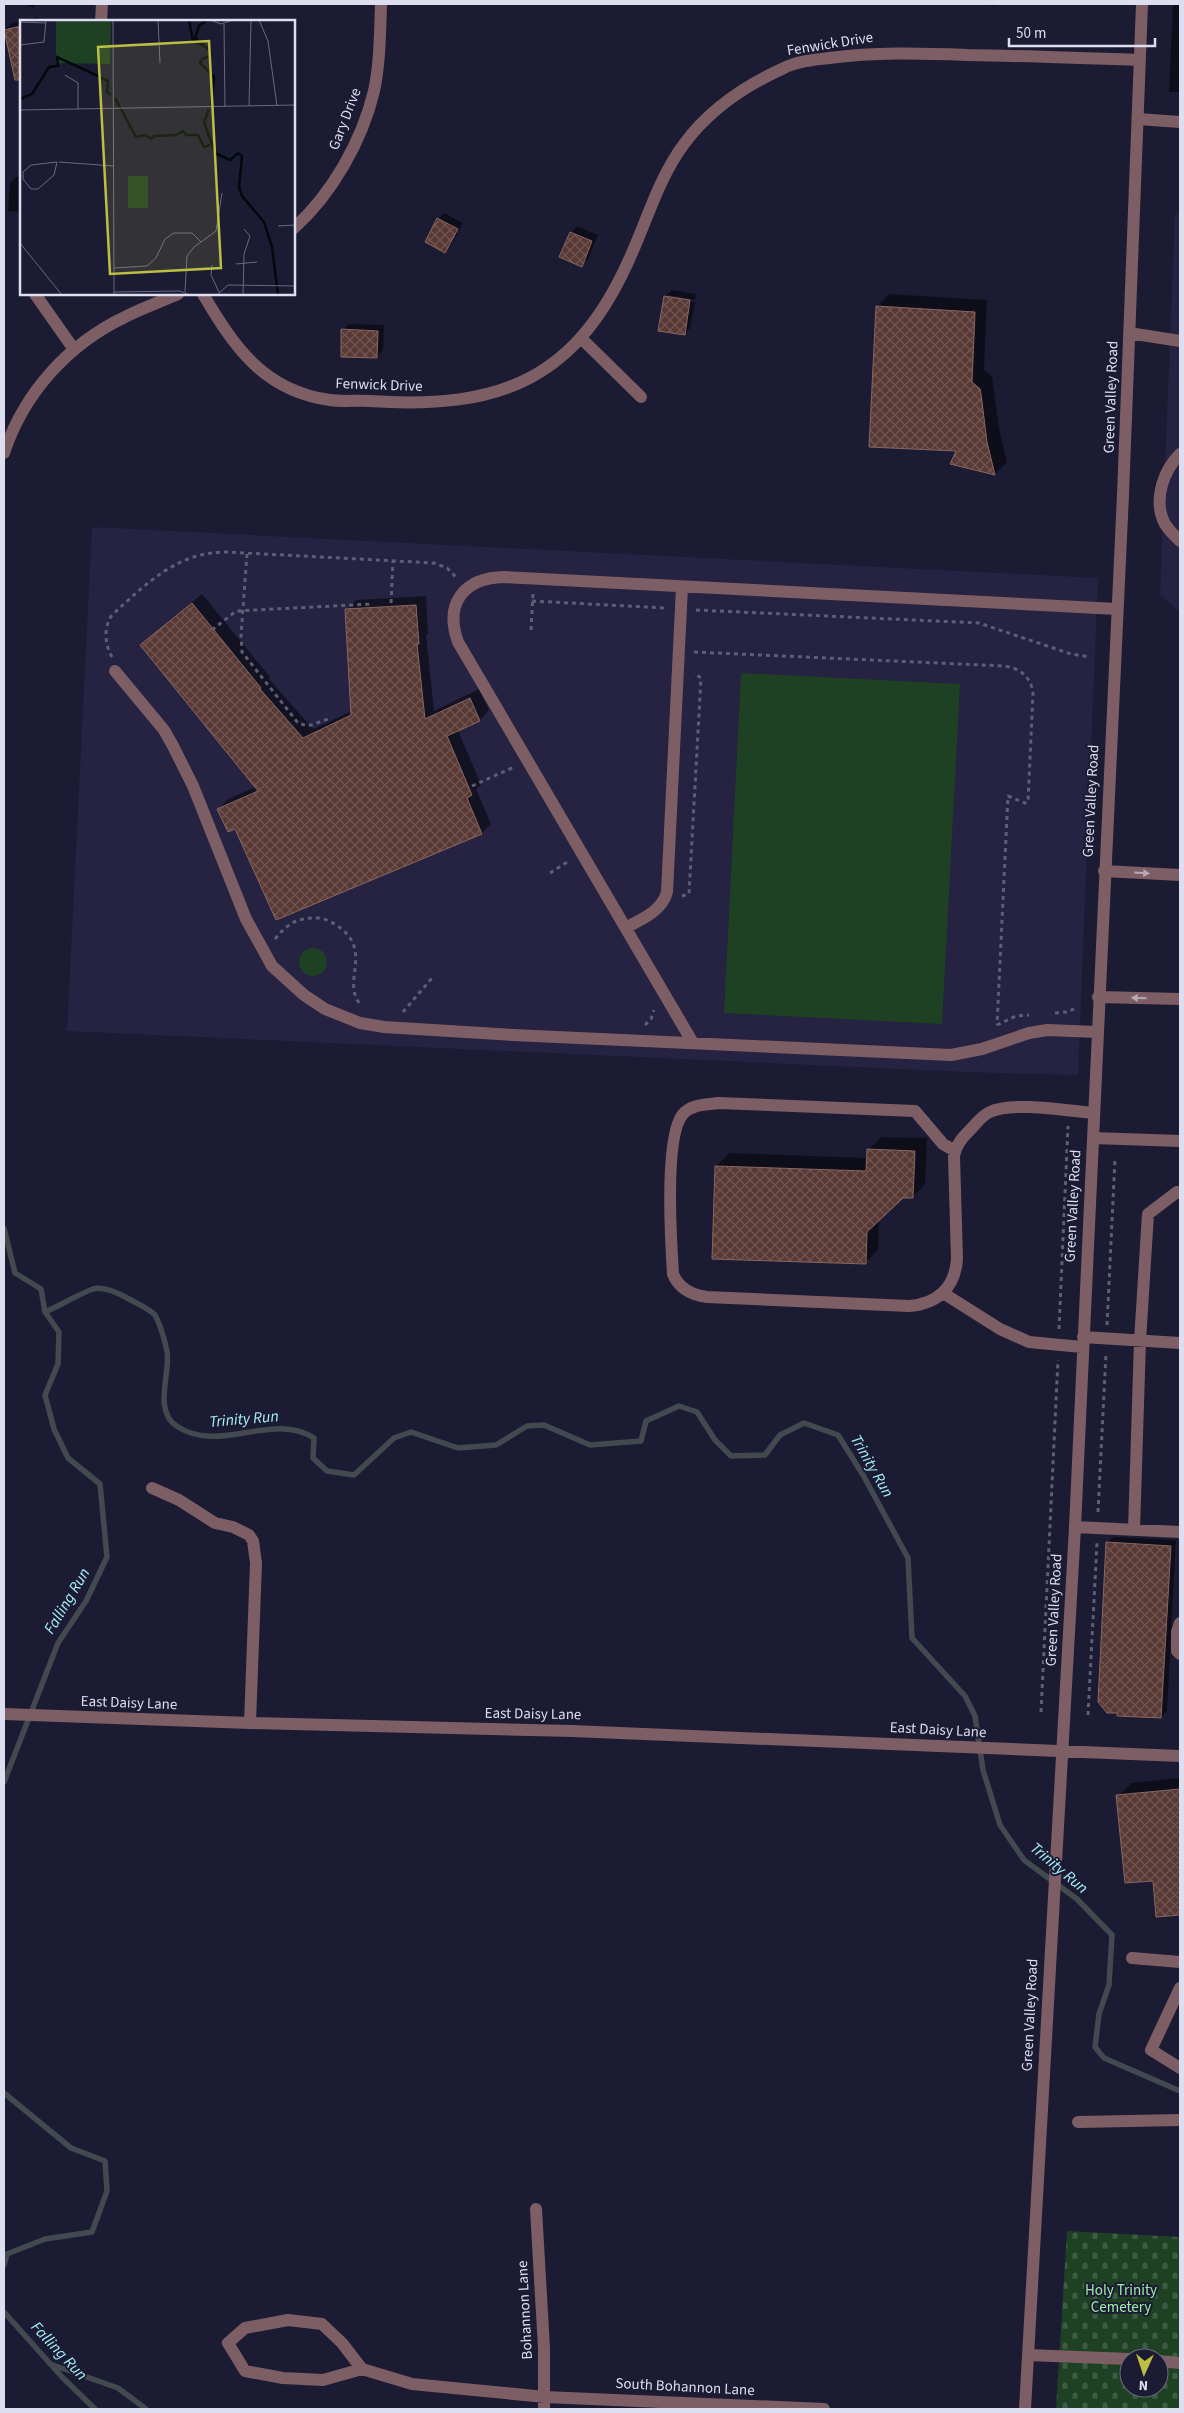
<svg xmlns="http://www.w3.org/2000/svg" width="1184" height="2413" viewBox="0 0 1184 2413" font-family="'Source Sans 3',sans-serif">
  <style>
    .built { fill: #252242 }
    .grass { fill: #1e4123 }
    .cemetery { fill: url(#cemetery-stones); fill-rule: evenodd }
    .shadow { fill: #0007 }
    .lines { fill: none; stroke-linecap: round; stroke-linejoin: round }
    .stream { stroke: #434a4f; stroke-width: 5.5 }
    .building { fill: url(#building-cross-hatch); stroke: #896660 }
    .path { stroke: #5e5e74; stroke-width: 3; stroke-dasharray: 4 4; stroke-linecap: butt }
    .minor { stroke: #7d5e64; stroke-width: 12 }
    .oneway { fill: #b7abb7 }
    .labels { text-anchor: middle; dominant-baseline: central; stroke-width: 4; stroke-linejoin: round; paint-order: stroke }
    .street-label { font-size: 15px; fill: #dddeef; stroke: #1c1b34 }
    .park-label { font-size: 15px; fill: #9deca6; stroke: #1c1b34 }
    .water-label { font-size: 16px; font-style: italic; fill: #a5eefa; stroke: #1c1b34 }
    .inset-river { fill: none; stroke: #010a0b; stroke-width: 2.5 }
    .inset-road { fill: none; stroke: #69697f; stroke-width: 1 }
    .view { fill: #bdbf43; fill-opacity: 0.15; stroke: #bdbf43; stroke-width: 2.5 }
    .inset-edge { fill: none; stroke: #dddeef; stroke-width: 2.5 }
  </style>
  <defs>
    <pattern id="cemetery-stones" width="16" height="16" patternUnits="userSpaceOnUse" patternTransform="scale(1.25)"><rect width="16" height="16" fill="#1e4123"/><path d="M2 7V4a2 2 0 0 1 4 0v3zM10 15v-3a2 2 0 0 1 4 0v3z" fill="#3e5c43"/></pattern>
    <pattern id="building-cross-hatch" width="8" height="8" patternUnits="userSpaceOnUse" patternTransform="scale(1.25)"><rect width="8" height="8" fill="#593934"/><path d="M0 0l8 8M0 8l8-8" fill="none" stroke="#705552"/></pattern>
  </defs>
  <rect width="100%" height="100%" fill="#1c1b34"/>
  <path class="built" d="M1180,211V612L1160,595L1175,214Z
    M92,527L1098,578L1078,1075L966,1072L67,1031Z"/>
  <path class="grass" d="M741,673L960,684L942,1024L724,1013Z
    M299 962a14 14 0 1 1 28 0a14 14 0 1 1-28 0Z"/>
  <path class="cemetery" d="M1067,2231L1180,2237V2409H1056ZM1129,2358H1159V2388H1129Z"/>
  <path class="shadow" d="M23,4H37L33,8Z
    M877,4H912L910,5Z
    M970,4H999L996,6Z
    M1173,4H1180V92H1169Z
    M38,17L39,21H22Z
    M21,21V73L15,74L4,30L11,24Z
    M16,177H21V212L8,211L10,183Z
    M444,213L463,223L451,245L445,251L438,219Z
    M577,226L598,235L588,259L581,265L571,233Z
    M672,290L696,294L695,300L668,295V298L695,302L690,328L684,334L665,296Z
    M889,294L987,300L984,370L992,376L999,429L1007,462L995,474L952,463L958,450L877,307Z
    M349,324L384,325L383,350L377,357L343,330Z
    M202,594L270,677L269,679L313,729L352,711L347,610L356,600L426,596L428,633L426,635L434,711L479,689L489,710L480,720L458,730L481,785L476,789L491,824L482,833L236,828L219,809L228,799L256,787L152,636Z
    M881,1137L927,1138L925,1184L913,1197H903L879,1219L878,1250L865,1263L716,1166L729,1153L868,1158V1150Z
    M1113,1537L1176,1540L1167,1711L1161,1717L1107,1543Z
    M1180,1778V1913L1157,1916L1154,1879L1118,1796L1131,1783Z"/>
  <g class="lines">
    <path class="stream" d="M4,1228L15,1273L41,1289L45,1312L59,1332L58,1364L45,1395L54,1429L68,1458L100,1484L107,1557L86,1601L58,1643L4,1782
      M45,1312C59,1306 81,1293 93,1289C104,1286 120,1294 129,1299C136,1303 150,1309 155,1315C160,1324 165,1342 167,1351C171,1374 152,1411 178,1427C221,1454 272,1411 314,1438L313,1458L327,1471L354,1475L394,1438L411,1432L458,1448L496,1445L527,1426L544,1425L590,1445L641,1441L646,1421L679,1406L697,1412L715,1440L731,1456L765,1455L780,1435L804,1423L838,1435L863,1475L908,1558L912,1638L965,1696L975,1716L983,1770L1000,1825L1024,1860L1077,1899L1112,1935L1109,1985L1099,2014L1095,2047L1104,2058L1180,2091
      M4,2093L71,2148L105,2161L107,2191L92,2232L45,2239L7,2254L4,2265
      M4,2312L62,2377L95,2409
      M50,2364L118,2388L146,2409"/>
  </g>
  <path class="building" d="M21,26V80H15L4,30Z
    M437,218L458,229L445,253L425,242Z
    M570,232L592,241L582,267L559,257Z
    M664,296L690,300L685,335L658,331Z
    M876,306L975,312L972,382L980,389L981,394L987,442L995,475L950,464L956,451L869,447Z
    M341,329L378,331L377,358L341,357Z
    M192,603L261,688L260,689L303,738L351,715L345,609L416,605L419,644H417L425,719L470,698L480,721L447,736L472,795L467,798L482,834L276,920L235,829L228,832L217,809L258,791L140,645Z
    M867,1149L915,1151L913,1198H903L867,1232L866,1264L712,1259L715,1166L866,1171Z
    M1106,1542L1171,1546L1161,1718L1117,1716V1713H1107L1098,1702Z
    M1180,1789V1915L1156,1917L1153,1881L1125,1883L1116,1795Z"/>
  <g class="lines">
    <path class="path" d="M247,554L241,635L242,652L298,723L308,726L328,719
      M532,601L665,608
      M391,603L393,561
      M696,610L979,623L1071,654L1090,657
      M212,630L236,611L372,604
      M531,630L533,593
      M694,652L1004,666C1020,668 1031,677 1033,693L1028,802L1025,803L1008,796L997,1025
      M112,657C105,645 103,628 112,615C146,584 177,552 226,552L434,563L447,568L457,578
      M472,786L514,767
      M550,873L569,861
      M682,896L689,894L701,678L694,673
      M275,939C287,924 298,917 318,918C327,919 336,924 343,930C371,955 341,983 361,1005
      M403,1012L432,978
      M1055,1013L1067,1012L1074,1009
      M645,1025L651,1019L654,1010
      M997,1025L1016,1016L1029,1015
      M1107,1325L1115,1159
      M1059,1329L1068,1126
      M1098,1512L1106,1354
      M1041,1712L1058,1360
      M1088,1715L1097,1543"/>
    <path class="minor" d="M101,21L102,4
      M1138,119L1180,122
      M294,228C332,194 362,141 374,91C380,63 380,33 381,4
      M35,294L73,348
      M203,294C234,347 264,391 330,400C343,402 357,400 370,401C502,410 578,379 632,253C648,217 660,176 684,144C709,110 746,85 784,68C797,61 814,60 829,58C875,52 920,53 967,55C1024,56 1082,58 1140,60
      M1129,333L1180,341
      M582,339L641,397
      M4,453C24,393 68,344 125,317C142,308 160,302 178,294
      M1180,454C1164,470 1154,497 1163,520C1166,528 1174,535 1180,541
      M115,671L164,730L173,746L193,786L246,919L272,966L304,995L325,1009L360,1023L384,1027L513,1035L951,1055L982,1049L1029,1033L1047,1030L1097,1032
      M1104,871L1180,875
      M627,927C642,919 662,911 667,892L682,587
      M1098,997L1180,999
      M693,1043L458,642C444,603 464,578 504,577L1117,609
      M1093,1138L1180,1141
      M955,1151L943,1144L915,1111L718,1103C705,1105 692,1104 683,1114C664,1136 671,1243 673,1274C679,1289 692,1295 707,1297L909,1306C937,1304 955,1288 957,1259L954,1156C956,1145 962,1138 970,1130C976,1124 982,1115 990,1112C1012,1101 1069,1111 1094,1113
      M943,1293L1000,1329L1029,1342L1082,1347
      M1083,1337L1180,1343
      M152,1488L179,1500L215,1523L233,1527L249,1535L253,1541L256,1563L250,1723
      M1075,1527L1180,1532
      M1134,1530L1140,1341L1148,1214L1177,1192L1180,1193
      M1180,1623L1177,1632V1651L1180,1654
      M4,1714L250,1723L572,1731L1180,1756
      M1132,1958L1180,1962
      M1180,1988L1151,2050L1180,2068
      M1078,2122L1180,2120
      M536,2209L544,2348V2409
      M1028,2355L1129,2359
      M1159,2361L1180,2363
      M362,2369L323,2380L283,2378L245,2371L228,2343L245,2328L288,2320L322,2324L342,2343L362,2369L412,2384L545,2397L824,2409
      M1025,2409L1075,1527L1123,495L1142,4"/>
  </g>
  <defs><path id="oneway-solid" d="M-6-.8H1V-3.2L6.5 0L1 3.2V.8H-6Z" transform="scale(1.25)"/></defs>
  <g class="oneway">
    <use href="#oneway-solid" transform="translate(1142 873) rotate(3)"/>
    <use href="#oneway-solid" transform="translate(1139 998) rotate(-178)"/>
  </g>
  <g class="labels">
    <g class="street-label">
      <text transform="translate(830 44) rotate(-9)">Fenwick Drive</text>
      <text transform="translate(345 119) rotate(-69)">Gary Drive</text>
      <text transform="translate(379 385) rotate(2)">Fenwick Drive</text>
      <text transform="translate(1111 397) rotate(-88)">Green Valley Road</text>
      <text transform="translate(1091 801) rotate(-87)">Green Valley Road</text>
      <text transform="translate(1073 1206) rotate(-87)">Green Valley Road</text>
      <text transform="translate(1054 1610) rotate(-87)">Green Valley Road</text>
      <text transform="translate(129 1703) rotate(2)">East Daisy Lane</text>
      <text transform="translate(533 1714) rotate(1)">East Daisy Lane</text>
      <text transform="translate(938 1730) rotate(3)">East Daisy Lane</text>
      <text transform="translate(1030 2015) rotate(-87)">Green Valley Road</text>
      <text transform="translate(525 2310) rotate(-93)">Bohannon Lane</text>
      <text transform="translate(685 2387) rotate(3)">South Bohannon Lane</text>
    </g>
    <g class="park-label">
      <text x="1121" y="2290">Holy Trinity<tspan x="1121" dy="17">Cemetery</tspan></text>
    </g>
    <g class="water-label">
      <text transform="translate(244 1419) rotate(-5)">Trinity Run</text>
      <text transform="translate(872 1466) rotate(60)">Trinity Run</text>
      <text transform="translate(67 1601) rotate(-59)">Falling Run</text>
      <text transform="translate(1059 1868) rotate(40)">Trinity Run</text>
      <text transform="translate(59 2351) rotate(47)">Falling Run</text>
    </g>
  </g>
  <g transform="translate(20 20)">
    <rect width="275" height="275" fill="#1c1b34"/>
    <path d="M108,156H128V188H108Z" fill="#1e4123"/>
    <path d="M36,0H91L90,44L36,43Z" fill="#1e4123"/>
    <path class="inset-river" d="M169,0L173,21L183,25M187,0L179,6L175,18L190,31V36L182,39L180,43L194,57L191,85M79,57L88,61L87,72L91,75M95,78L116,117L125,115L131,119L134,116L156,115L163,111L166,115H178L184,127L190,125M0,79L12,74L29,47L38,46L37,37L78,56M189,89L184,102L195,133L210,140L218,133L222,136L219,167L222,176L244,202L252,227L258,275"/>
    <path class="inset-road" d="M93,0L94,275M138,0L140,43M190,0L201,4L213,0M239,0L248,21L257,86M0,2L26,3M204,4L205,87M0,25L24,22L26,0M93,26L138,25M45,55L58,63V89M229,86L231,0M0,90L275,85M37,142L34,155L18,169H11L3,159V152L11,145ZM39,142L93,146M258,206L275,205M0,223L42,275M216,244L237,242M192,245L191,255L199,272M94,248L127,246L136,238L145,219L154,213H172L181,222M94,272L160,271L170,275M165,272L167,236L174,227L196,211L202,173M197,275L208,265L275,266M223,275L224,234L230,216L224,209"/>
    <path class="view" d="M189,21L201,248L90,254L78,27Z"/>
    <rect width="275" height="275" class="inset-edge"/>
  </g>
  <rect width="1184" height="2413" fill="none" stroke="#dddeef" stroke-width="10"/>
  <g transform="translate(1144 2373) rotate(183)"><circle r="24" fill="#1c1b34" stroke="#69697f"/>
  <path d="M0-4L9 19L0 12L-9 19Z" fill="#bdbf43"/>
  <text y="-8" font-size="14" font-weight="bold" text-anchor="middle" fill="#dddeef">N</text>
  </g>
  <path d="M1009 38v8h146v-8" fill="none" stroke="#dddeef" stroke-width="2.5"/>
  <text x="1016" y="38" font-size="15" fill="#dddeef" stroke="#1c1b34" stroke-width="4" paint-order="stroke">50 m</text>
</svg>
